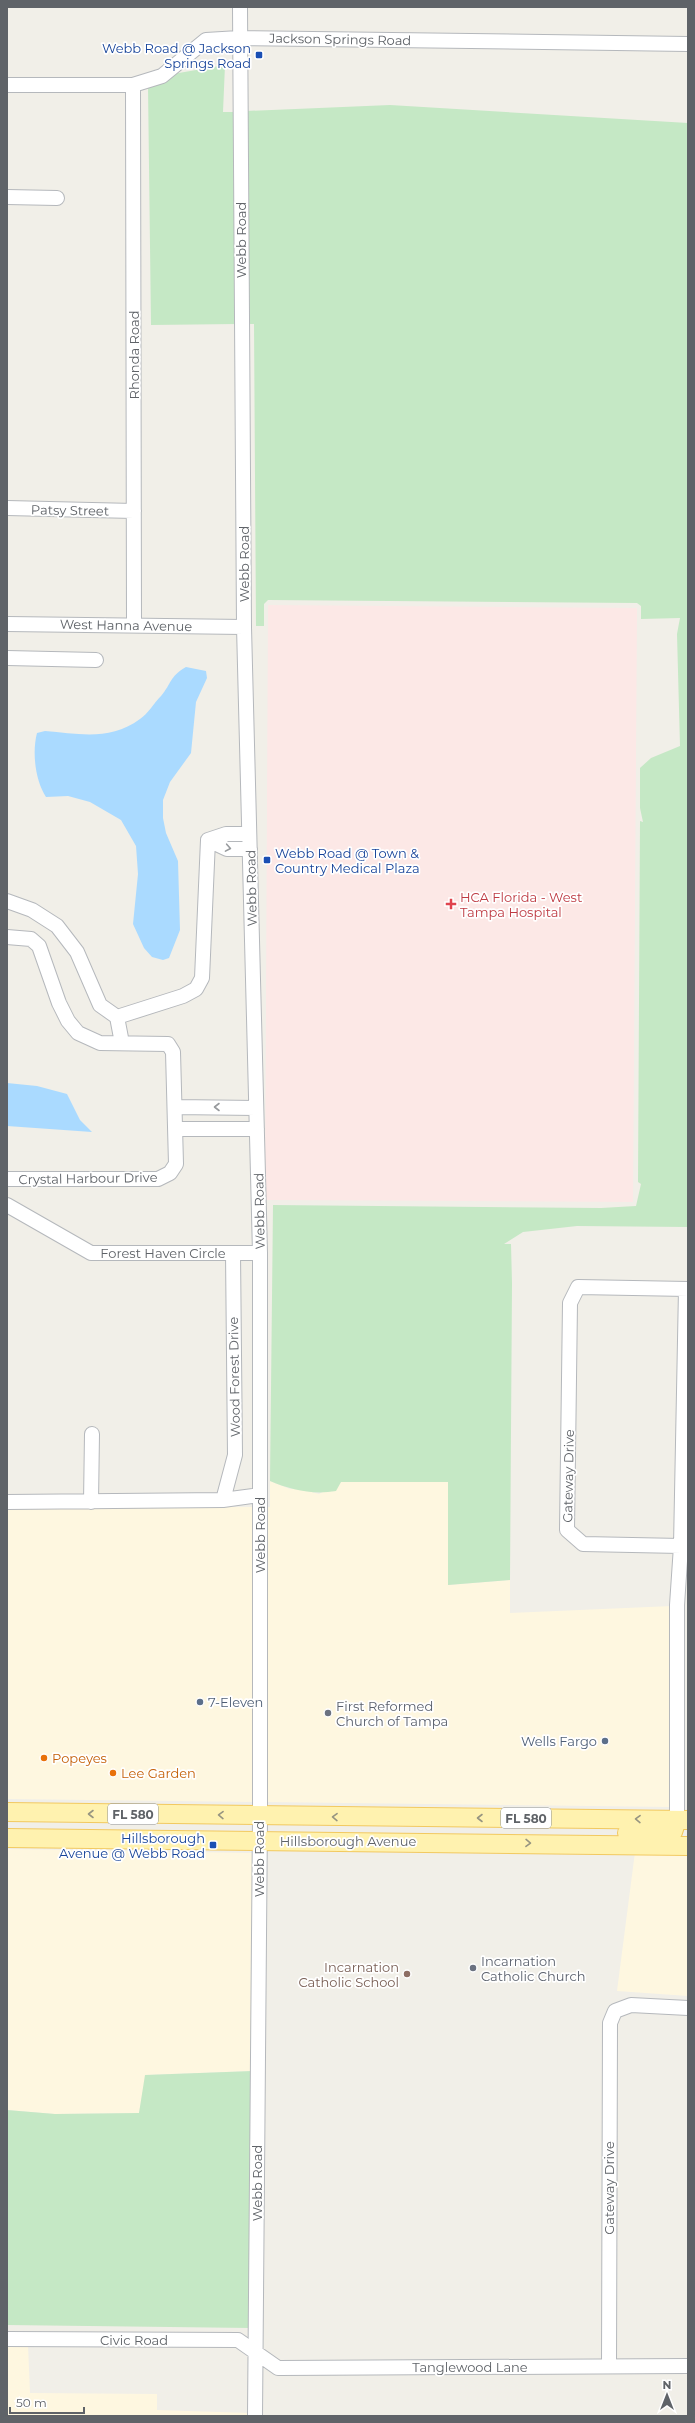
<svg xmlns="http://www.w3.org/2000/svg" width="695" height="2423" viewBox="0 0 695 2423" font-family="Montserrat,sans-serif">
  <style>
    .commercial { fill: #fef7e0 }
    .medical { fill: #fce8e6 }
    .green { fill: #c5e8c5 }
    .water { fill: #aadaff }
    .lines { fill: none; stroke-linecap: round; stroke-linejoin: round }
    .minor-casing { stroke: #b5b8bc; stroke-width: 16 }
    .major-casing { stroke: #f2c960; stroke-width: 20 }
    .minor { stroke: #fff; stroke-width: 14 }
    .major { stroke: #fff2af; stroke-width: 18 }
    .oneway { stroke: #979a9d }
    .oneway2 { stroke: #979581 }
    .transit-dot { fill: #1a4fb4; stroke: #fff; stroke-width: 1.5 }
    .health-dot { fill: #e0444e; stroke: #fff; stroke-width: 1.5 }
    .service-dot { fill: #5c6f8a; stroke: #fff; stroke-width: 1.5 }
    .worship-dot { fill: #6b7280; stroke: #fff; stroke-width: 1.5 }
    .food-dot { fill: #e8710a; stroke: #fff; stroke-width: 1.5 }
    .education-dot { fill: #8d6e63; stroke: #fff; stroke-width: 1.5 }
    .labels { text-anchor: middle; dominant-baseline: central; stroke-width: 3.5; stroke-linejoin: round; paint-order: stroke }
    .shield { fill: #fff; stroke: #8f9295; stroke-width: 1 }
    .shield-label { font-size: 12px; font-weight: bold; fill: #5f6368 }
    .street-label { font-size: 13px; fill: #5f6368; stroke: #fff }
    .transit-label { font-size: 13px; fill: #164399; stroke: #fff; text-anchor: end }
    .health-label { font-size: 13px; fill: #be3a42; stroke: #fff; text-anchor: start }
    .service-label { font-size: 13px; fill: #4e5e75; stroke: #fff; text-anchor: start }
    .worship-label { font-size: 13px; fill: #5b616d; stroke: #fff; text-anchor: start }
    .food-label { font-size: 13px; fill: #c56008; stroke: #fff; text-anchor: start }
    .education-label { font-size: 13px; fill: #785e54; stroke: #fff; text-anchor: end }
  </style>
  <rect width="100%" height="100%" fill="#f1efe8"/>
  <path class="commercial" d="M270,1481L290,1489H300L319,1494L341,1482H448V1585L510,1580V1613L672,1606V1807L265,1802V1507H270Z
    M7,1496L51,1507H255V1802L7,1799Z
    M7,1849L254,1853L253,2071L146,2075L139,2113L55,2114L7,2110Z
    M635,1852L688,1853V1996L617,1991Z
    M7,2345H28L30,2393L157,2394V2410L250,2413V2416H7Z"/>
  <path class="medical" d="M268,605L637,608L633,1202L265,1200Z"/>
  <path class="green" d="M225,65L223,112H235L237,324L151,325L148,86L173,74Z
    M390,105L688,123V1227L577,1226L523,1232L504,1244H511L512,1283L510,1580L448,1585V1482H341L336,1491C313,1495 291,1490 270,1481L273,1205L601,1208L636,1206L641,1184L638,1182L640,821L643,822L640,808V768L651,758L680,746L677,634L680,618L641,619V606L637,603L268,600L264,604V626H256L254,324H247L245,111Z
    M253,2071L251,2328L7,2325V2110L55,2114L139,2113L145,2075Z"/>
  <path class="water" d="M186,667L206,671L207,678L196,702L191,753L170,782L163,800V818L166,833L178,861L180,930L169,958L163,960L152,957L144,948L133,924L138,874L136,846L121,820L90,802L68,796L46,797C35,780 32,752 37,733L45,731C80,734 110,741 140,719C148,714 154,703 161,696C172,683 169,677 186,667Z
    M7,1083L37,1086L67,1094L80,1120L92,1132L7,1126Z"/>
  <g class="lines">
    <defs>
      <path id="minor" d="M240,7L244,627L260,1253V1816L255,2416
        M7,85H133L162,76L206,40L239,38L688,44
        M133,85L134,624
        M7,197L57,198
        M7,508L134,511
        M7,624L244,627
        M7,658L96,660
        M208,840L227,849H250
        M208,840L226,834H249
        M7,901L32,910L57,926L77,952L100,1005L117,1017L122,1043
        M7,937L31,939L39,946L59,1003L68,1021L78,1033L100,1043L168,1044L173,1052L176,1164L170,1173L158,1179H7
        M117,1017L183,996L196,989L202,978L208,840
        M175,1107L256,1108
        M175,1129H257
        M7,1205L91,1253H260
        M223,1500L235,1455L233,1253
        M7,1502L223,1500L260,1495
        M91,1502L92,1434
        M681,1546L583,1544L567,1530L570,1303L578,1287L688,1289
        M677,1820V1605L681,1546L686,1289
        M7,2339L238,2340L278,2368L688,2366
        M609,2366L610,2023L615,2011L631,2005L688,2008"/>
      <path id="major" d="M7,1812L688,1820
        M627,1833L673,1832L677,1820
        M7,1838L688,1846"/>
    </defs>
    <use href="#minor" class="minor-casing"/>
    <use href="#major" class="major-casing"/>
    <use href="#minor" class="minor"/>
    <use href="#major" class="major"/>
  </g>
  <defs><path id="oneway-chevron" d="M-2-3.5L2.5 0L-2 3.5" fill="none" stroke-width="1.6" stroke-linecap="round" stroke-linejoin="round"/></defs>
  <g class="oneway">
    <use href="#oneway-chevron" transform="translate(228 848) rotate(10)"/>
    <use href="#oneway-chevron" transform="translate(217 1107) rotate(-180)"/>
  </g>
  <g class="oneway2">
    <use href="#oneway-chevron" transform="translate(91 1814) rotate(-180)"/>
    <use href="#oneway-chevron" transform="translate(221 1815) rotate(-179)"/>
    <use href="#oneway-chevron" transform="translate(335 1817) rotate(-179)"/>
    <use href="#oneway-chevron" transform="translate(480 1818) rotate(-180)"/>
    <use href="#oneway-chevron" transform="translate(638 1819) rotate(-179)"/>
    <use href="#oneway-chevron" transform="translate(528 1843) rotate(1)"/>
  </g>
  <g class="transit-dot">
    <rect x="255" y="51" width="8" height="8" rx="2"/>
    <rect x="263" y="856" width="8" height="8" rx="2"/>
    <rect x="209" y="1841" width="8" height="8" rx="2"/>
  </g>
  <path class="health-dot" d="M449 898h4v4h4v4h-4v4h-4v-4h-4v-4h4z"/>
  <g class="service-dot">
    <circle cx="200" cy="1702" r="4"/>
    <circle cx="605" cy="1741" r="4"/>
  </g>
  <g class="worship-dot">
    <circle cx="328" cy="1713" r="4"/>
    <circle cx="473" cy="1968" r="4"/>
  </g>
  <g class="food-dot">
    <circle cx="44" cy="1758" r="4"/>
    <circle cx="113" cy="1773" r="4"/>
  </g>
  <circle class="education-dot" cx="407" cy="1974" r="4"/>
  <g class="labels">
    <g class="shield">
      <rect x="108" y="1804" width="50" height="20" rx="3"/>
      <rect x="501" y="1808" width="50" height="20" rx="3"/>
    </g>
    <g class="shield-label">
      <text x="133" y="1814">FL 580</text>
      <text x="526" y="1818">FL 580</text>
    </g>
    <g class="street-label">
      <text transform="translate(340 39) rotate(1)">Jackson Springs Road</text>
      <text transform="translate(241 240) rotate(-90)">Webb Road</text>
      <text transform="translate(134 355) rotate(-90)">Rhonda Road</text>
      <text transform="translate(70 510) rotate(1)">Patsy Street</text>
      <text transform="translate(244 564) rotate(-90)">Webb Road</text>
      <text transform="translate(126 625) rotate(1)">West Hanna Avenue</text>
      <text transform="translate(251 888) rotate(-91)">Webb Road</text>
      <text transform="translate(88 1178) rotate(-1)">Crystal Harbour Drive</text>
      <text transform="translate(259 1211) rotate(-91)">Webb Road</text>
      <text x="163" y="1253">Forest Haven Circle</text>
      <text transform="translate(234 1377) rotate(-91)">Wood Forest Drive</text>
      <text transform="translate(568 1476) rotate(-89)">Gateway Drive</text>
      <text transform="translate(260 1535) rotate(-90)">Webb Road</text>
      <text x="348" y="1841">Hillsborough Avenue</text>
      <text transform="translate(259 1859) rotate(-90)">Webb Road</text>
      <text transform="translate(257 2183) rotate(-90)">Webb Road</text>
      <text transform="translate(609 2188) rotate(-90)">Gateway Drive</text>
      <text x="134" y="2340">Civic Road</text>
      <text x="470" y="2367">Tanglewood Lane</text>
    </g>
    <g class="transit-label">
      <text x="251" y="48">Webb Road @ Jackson<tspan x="251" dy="15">Springs Road</tspan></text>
      <text x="275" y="853" text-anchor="start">Webb Road @ Town &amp;<tspan x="275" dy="15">Country Medical Plaza</tspan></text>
      <text x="205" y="1838">Hillsborough<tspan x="205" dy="15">Avenue @ Webb Road</tspan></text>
    </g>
    <g class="health-label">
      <text x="460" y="897">HCA Florida - West<tspan x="460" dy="15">Tampa Hospital</tspan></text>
    </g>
    <g class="service-label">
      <text x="208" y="1702">7-Eleven</text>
      <text x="597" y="1741" text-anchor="end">Wells Fargo</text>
    </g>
    <g class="worship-label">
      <text x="336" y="1706">First Reformed<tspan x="336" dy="15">Church of Tampa</tspan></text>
      <text x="481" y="1961">Incarnation<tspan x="481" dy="15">Catholic Church</tspan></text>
    </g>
    <g class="food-label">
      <text x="52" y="1758">Popeyes</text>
      <text x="121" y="1773">Lee Garden</text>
    </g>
    <g class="education-label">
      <text x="399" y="1967">Incarnation<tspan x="399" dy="15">Catholic School</tspan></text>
    </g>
  </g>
  <rect width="695" height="2423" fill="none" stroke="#5f6368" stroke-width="16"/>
  <g transform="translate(667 2395)" stroke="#ffffff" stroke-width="3" paint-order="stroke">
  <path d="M0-3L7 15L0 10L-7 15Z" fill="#5f6368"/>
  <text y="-6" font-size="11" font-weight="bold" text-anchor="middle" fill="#5f6368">N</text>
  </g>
  <path d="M10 2407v6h74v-6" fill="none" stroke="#5f6368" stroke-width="2"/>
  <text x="16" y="2407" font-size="12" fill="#5f6368" stroke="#ffffff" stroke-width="3" paint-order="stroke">50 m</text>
</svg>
